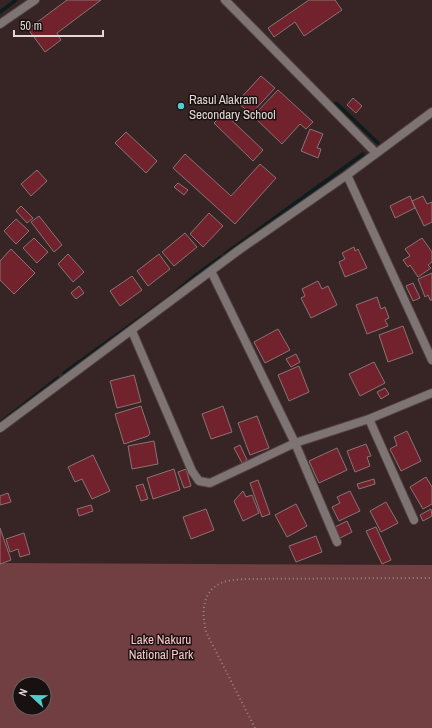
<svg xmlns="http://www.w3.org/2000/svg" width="432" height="728" viewBox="0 0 432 728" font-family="'Archivo Narrow',sans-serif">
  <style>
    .green { fill: #713e41; fill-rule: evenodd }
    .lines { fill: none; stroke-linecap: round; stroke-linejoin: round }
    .stream { stroke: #0d1d1e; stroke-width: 3.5 }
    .building { fill: #71222d; stroke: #8a7374 }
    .minor-casing { stroke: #534142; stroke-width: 10 }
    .path { stroke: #968687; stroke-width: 2; stroke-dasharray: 1 3; stroke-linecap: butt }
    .minor { stroke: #7e7474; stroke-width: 8 }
    .poi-dot { fill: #52cdce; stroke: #191111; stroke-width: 1.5 }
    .labels { text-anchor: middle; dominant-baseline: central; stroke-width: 3; stroke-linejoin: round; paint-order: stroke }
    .poi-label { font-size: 13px; fill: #e3d6d6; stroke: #191111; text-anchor: start }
    .park-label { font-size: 13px; fill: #f8c7c8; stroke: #191111 }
  </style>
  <rect width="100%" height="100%" fill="#372526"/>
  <path class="green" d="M0,563L432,565V728H0ZM20,684H44V708H20Z"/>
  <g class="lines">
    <path class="stream" d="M0,12L16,0
      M336,103L378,143
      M225,254L363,154
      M200,272L221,257
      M64,373L167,299L197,274
      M0,423L58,378"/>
  </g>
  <path class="building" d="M67,0H101L57,33L61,40L45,52L28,29Z
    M309,0H335L342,10L304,36L295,22L274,37L268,28Z
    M261,76L275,88L251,114L237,102Z
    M278,90L313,122L306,129L300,124L282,144L253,116Z
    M353,98L362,106L356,113L347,105Z
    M224,113L263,150L253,161L214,123Z
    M310,129L323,134L317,148L321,149L318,158L301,151Z
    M126,132L157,161L146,173L115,143Z
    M185,154L231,196L260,164L276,178L235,224L173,168Z
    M37,170L47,181L31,196L21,184Z
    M178,183L188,190L184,195L174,187Z
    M410,196L415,208L395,218L390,206Z
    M423,196L427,204L432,202V222L424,226L412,201Z
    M21,206L33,218L27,223L16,211Z
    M209,213L223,226L203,247L190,234Z
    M39,216L62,245L54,252L31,222Z
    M16,219L29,231L16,244L4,231Z
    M185,233L197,247L174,266L162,252Z
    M34,238L48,252L37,263L23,248Z
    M422,238L432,252V262L428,265L431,268L418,277L410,265L408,267L403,260L410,256L405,249Z
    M354,247L355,251L358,249L367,268L345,277L339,262L345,259L342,253Z
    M11,249L35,273L14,294L0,280V261Z
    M68,254L84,272L73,282L58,264Z
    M159,254L170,269L148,286L137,271Z
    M432,273V300H430L428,295L425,297L418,279Z
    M132,276L142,290L120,306L110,291Z
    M318,281L322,289L328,286L337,305L311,318L301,298L305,296L302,289Z
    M413,283L420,298L413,301L406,286Z
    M79,286L84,293L76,299L71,293Z
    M377,297L381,309L385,307L389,318L385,320L388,326L367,334L356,305Z
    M403,326L413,353L388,362L379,335Z
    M278,329L290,350L265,363L254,342Z
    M296,354L300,362L291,367L286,359Z
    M374,362L385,383L360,396L349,374Z
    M299,366L309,392L289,401L278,375Z
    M134,375L141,402L117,408L110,381Z
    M385,388L389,394L381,399L377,392Z
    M141,406L150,433L148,436L124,444L115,414Z
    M223,406L232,432L211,439L202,414Z
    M257,416L269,448L250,455L238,423Z
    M407,431L421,461L401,471L390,449L397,445L394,437Z
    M154,441L158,464L132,469L128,446Z
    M366,444L371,456L367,457L370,466L355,472L347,451Z
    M240,445L247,460L242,463L234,448Z
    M337,448L347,470L319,483L309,461Z
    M93,455L110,491L92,499L82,479L75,482L68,467Z
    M174,469L180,490L153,499L147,478Z
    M186,469L191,486L184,488L178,472Z
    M426,477L432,487V504L423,509L410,487Z
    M374,479L375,484L359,489L357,484Z
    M258,480L270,514L262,517L250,483Z
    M143,484L148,499L141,501L136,486Z
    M243,491L246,497L252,495L259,513L243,521L234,501Z
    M350,491L360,511L339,521L332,507L340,503L337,497Z
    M8,493L11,502L0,505V496Z
    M386,502L398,523L381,532L370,511Z
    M296,504L307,526L287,537L275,515Z
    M91,505L93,511L79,516L77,509Z
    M206,509L214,530L191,539L183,517Z
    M431,509L432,516L423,521L420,515Z
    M347,521L352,532L340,538L335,527Z
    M376,527L391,560L382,564L366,531Z
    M0,528L11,560L0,564Z
    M24,533L30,554L20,557L18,549L10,552L6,539Z
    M316,536L322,552L296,562L289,546Z"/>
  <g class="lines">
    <defs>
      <path id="minor" d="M225,0L376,153
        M0,24L35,0
        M347,175L432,360
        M211,271L295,443L337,542
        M132,331L192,471L199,481L210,483L295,443L369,419L432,393
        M369,419L414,520
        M0,428L239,250L347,175L432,112"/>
    </defs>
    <use href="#minor" class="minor-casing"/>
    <path class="path" d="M255,728L206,632C202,614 201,592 221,583C227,580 236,580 243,579L432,578"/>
    <use href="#minor" class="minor"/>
  </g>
  <circle class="poi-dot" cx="181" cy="106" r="4"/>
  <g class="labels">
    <g class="poi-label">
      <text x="189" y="99">Rasul Alakram<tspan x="189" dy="15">Secondary School</tspan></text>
    </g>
    <g class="park-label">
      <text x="161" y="639">Lake Nakuru<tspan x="161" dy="15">National Park</tspan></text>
    </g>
  </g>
  <g transform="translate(32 696) rotate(292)"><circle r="19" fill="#191111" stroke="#6a6060"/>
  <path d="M0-3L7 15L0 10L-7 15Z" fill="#52cdce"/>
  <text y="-6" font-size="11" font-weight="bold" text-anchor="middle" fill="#e3d6d6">N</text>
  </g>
  <path d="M14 30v6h89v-6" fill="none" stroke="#e3d6d6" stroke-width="2"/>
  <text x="20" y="30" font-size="12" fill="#e3d6d6" stroke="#191111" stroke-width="3" paint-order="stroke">50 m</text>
</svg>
